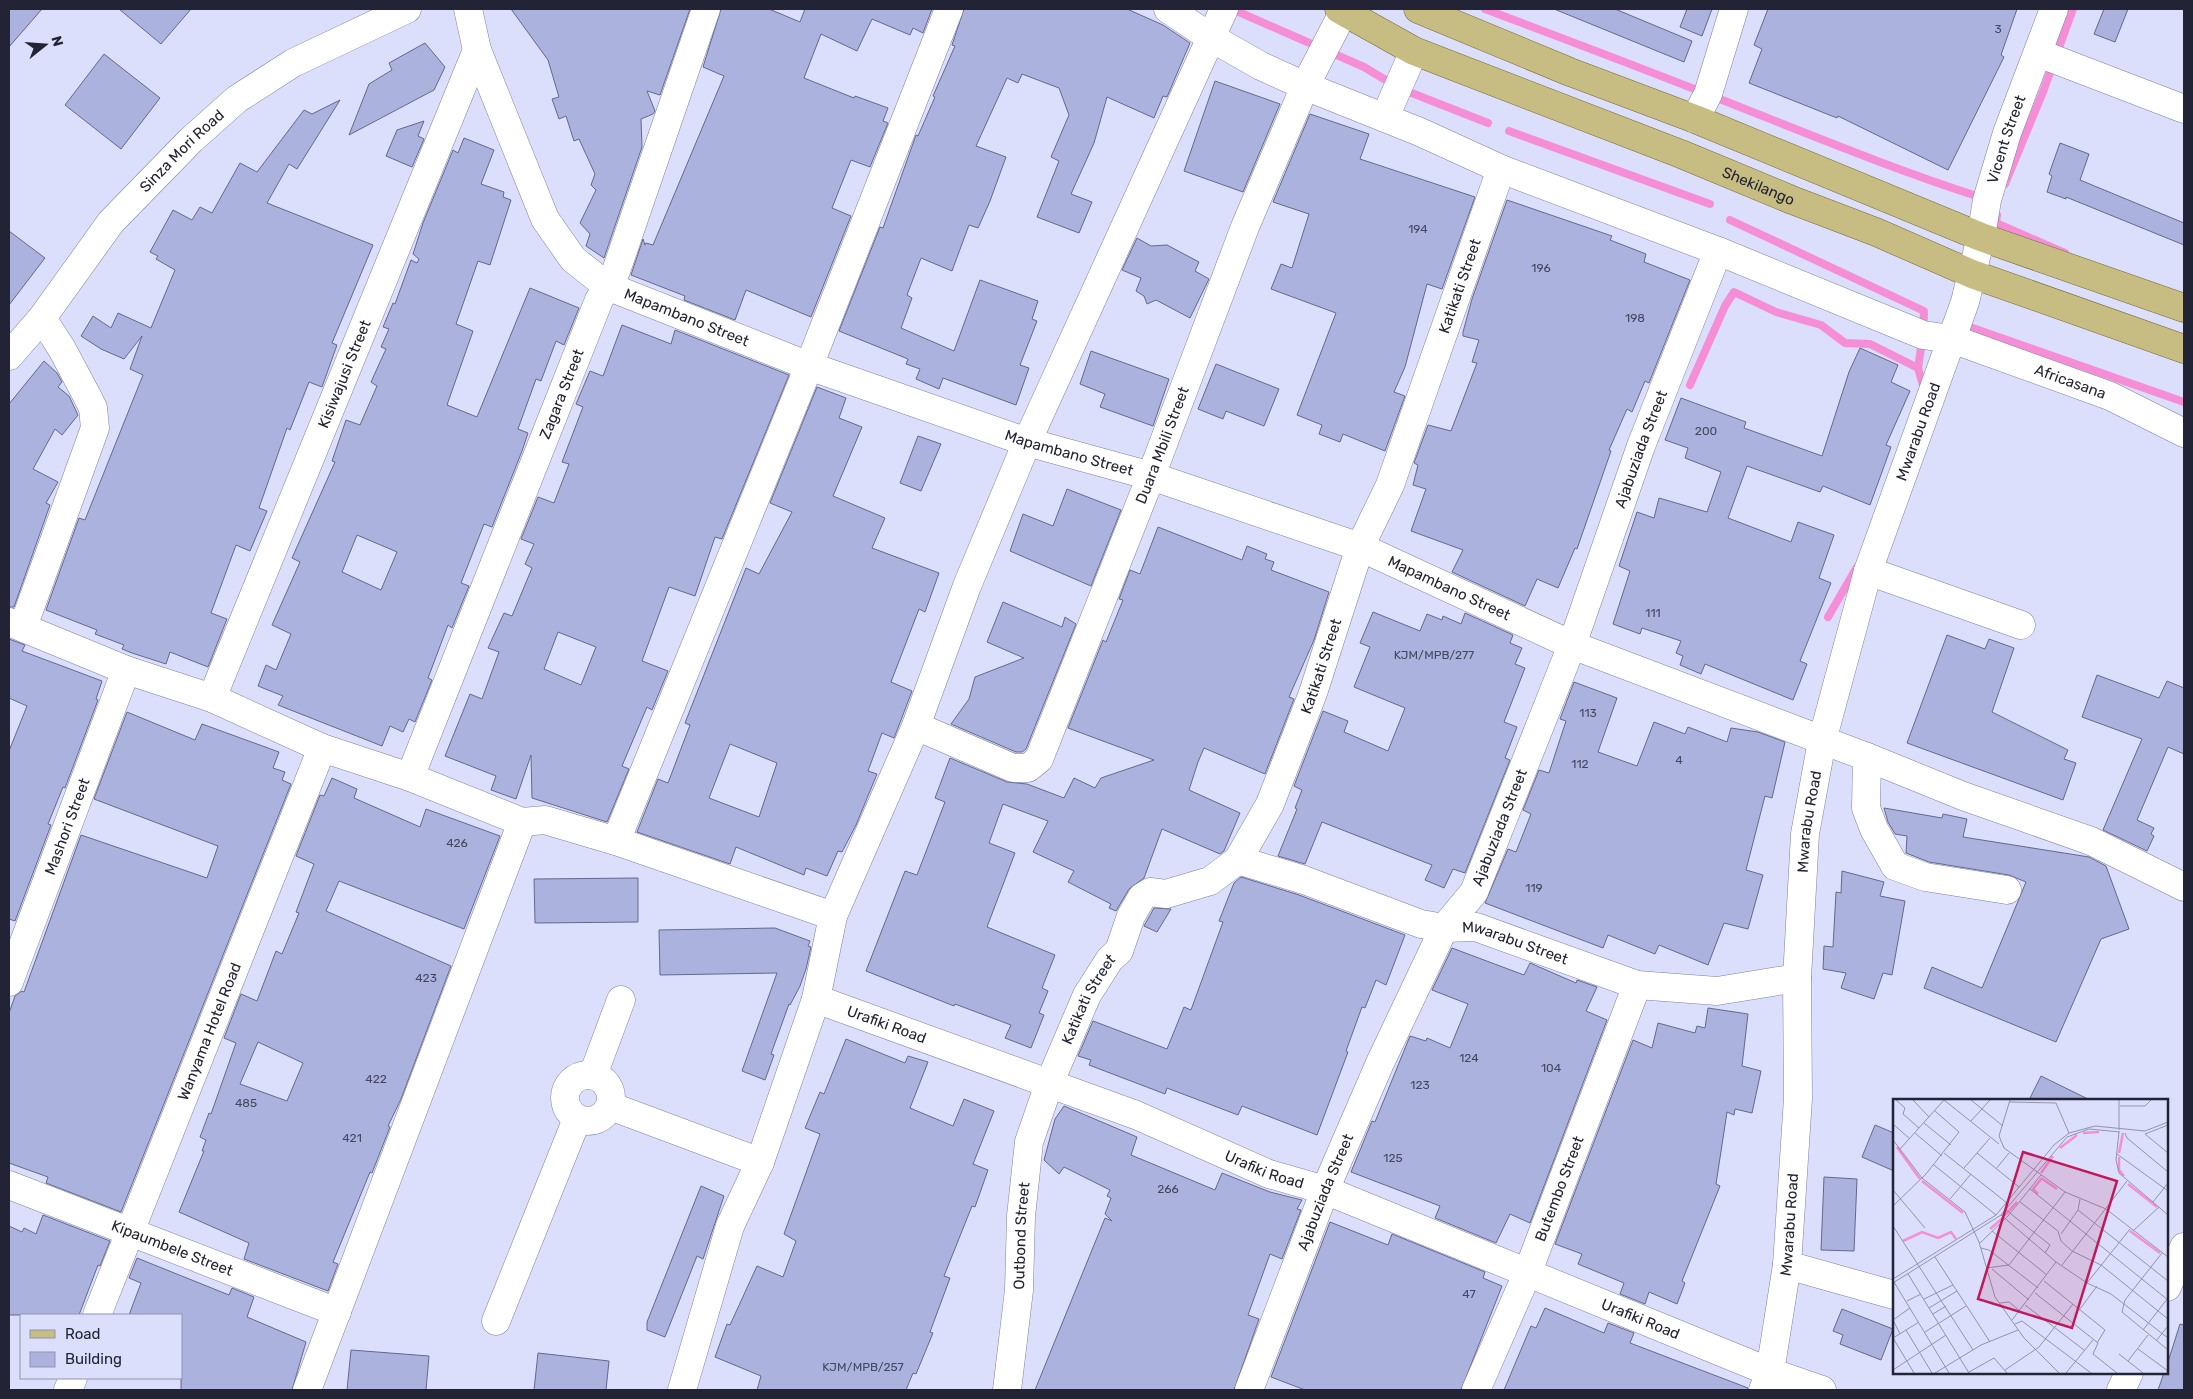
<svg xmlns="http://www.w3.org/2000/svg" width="2193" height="1399" viewBox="0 0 2193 1399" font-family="Rubik,sans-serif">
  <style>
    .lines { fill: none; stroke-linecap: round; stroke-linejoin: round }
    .stream { stroke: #f58ed6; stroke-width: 8 }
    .building { fill: #acb2de; stroke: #646890; fill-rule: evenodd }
    .minor-casing { stroke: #7c80aa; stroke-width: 29 }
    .major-casing { stroke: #756a31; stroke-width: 29 }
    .minor { stroke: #fff; stroke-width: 28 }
    .major { stroke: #c7bc82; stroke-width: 28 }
    .labels { text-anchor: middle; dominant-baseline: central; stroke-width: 4.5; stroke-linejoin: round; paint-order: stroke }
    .number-label { font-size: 12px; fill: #44475e }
    .street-label { font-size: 15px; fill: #222334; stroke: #dbdffb }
    .inset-river { fill: none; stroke: #f58ed6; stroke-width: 2.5 }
    .inset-road { fill: none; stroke: #9194ab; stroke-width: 1 }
    .view { fill: #c2185b; fill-opacity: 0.15; stroke: #c2185b; stroke-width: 2.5 }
    .inset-edge { fill: none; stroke: #222334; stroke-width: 2.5 }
  </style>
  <rect width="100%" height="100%" fill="#dbdffb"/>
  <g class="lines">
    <path class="stream" d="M1232,9L1364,67L1399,88L1488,123
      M1485,9C1559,37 1634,65 1707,94C1799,130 1889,168 1983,198
      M1509,131L1710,204
      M2005,184L2043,92L2073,9
      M1997,215L1996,223L2065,253
      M1730,220L1924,311L1923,335L1918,368L1924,389
      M1967,326L2184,402
      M1690,385L1725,306L1734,292L1776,312L1821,325L1845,343L1870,344L1918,368
      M1828,617L1857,567"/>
  </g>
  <path class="building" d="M9,9H42L9,47Z
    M119,9H191L161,44Z
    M511,9H690L660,95L647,91L655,111L653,114L641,119L642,147L604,258L586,246L590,234L580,223L596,190L591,185L595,174L579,139L574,141L566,116L559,119L552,99L559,97L548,60Z
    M721,9H769L800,22L805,9H932L923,33L913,28L910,35L872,19L857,51L821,34L804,78L854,98L855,96L888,108L883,121L888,123L870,167L851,160L832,208L851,216L811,317L746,290L735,320L684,300L685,296L631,275L643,239L645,245L646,243L653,245L724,76L703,67Z
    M964,9H1127L1163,25L1190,43L1167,97L1163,96L1154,118L1107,97L1094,143L1071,194L1092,202L1079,233L1037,217L1059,161L1051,157L1069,115L1059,88L1022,74L1018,83L1007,78L976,146L1006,157L990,201L978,228L969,225L952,271L921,258L907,295L912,298L901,328L954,351L980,280L1038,301L1032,319L1037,321L1020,365L1029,368L1016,405L943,378L939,389L916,379L920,369L906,364L908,359L839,331L880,227L883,228L916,135L918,136L935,97L933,96L955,46L952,45Z
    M1554,9H1615L1692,41L1684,62Z
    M1687,9H1712L1702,36L1680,27Z
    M1768,9H2017L2001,55L2004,57L1948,170L1838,116L1837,118L1749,83L1762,49L1754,45Z
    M2104,9H2128L2115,42L2094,34Z
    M425,43L445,67L434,90L349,135L369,84L392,70L389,63Z
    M104,54L160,98L121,149L65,105Z
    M1215,81L1280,104L1243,192L1184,171Z
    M340,100L297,169L289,164L267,203L373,245L332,343L337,345L322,387L309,382L290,430L287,428L259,508L267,511L250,551L236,545L211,613L227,619L208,667L170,652L166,664L132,653L122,649L124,645L95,634L97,630L46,610L79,518L85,520L143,375L130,369L142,336L124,359L101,349L81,336L93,316L111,328L118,313L151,328L175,270L156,259L158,256L150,252L173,210L192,220L200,207L212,213L240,163L257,172L304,110L312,114Z
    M1310,114L1369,134L1360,159L1475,197L1442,289L1427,284L1405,367L1394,392L1405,396L1385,451L1343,434L1340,442L1319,434L1322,425L1297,415L1336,313L1271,289L1281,264L1292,268L1309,214L1273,202Z
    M424,121L418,136L424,139L412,167L386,156L397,130Z
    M464,138L494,150L481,184L504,192L503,197L511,200L490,265L478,261L456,324L473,331L447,405L477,417L530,288L579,308L564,345L556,341L541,381L536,379L518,429L528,433L522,451L492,527L484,524L461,583L469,586L452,628L448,625L428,678L432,680L415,722L409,719L403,732L390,726L382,746L278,705L283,696L258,686L266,665L276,670L291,634L272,625L300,562L292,558L335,462L332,461L346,420L360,425L377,386L371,382L386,349L381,347L389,329L383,327L393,303L395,304L411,260L417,263L419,259L413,254L423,223L453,150L458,153ZM357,535L397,552L381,590L342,572Z
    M2060,143L2089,154L2080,180L2184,223V245L2066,197V199L2047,192L2052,176L2049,174Z
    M1507,200L1612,236L1610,240L1646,254L1644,262L1690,280L1649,383L1645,381L1632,412L1627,409L1609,450L1611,451L1577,549L1575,548L1558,588L1537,579L1525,606L1452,572L1463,550L1411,531L1426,489L1413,485L1418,465L1414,463L1428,425L1451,431L1477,363L1472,362L1479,340L1463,336V332L1472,299Z
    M9,231L45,258L9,305Z
    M1137,238L1151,246L1167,245L1199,262L1195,271L1209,279L1190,318L1156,300L1147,304L1144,296L1136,291L1141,278L1122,270Z
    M622,325L671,344L675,330L789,375L722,539L715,537L695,596L669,587L642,661L668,671L652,710L647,707L622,766L629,769L607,822L532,798L531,755L516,799L491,790L496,776L445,756L470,694L482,699L499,652L488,648L504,613L512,616L532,568L525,564L534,544L521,539L538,497L554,503L569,464L562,462L583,407L576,404L590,371L603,376ZM558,632L596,647L581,685L544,669Z
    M1860,348L1898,365L1891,382L1910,391L1886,445L1891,447L1870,505L1823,486L1820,492L1747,466L1728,518L1791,542L1798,522L1834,535L1819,578L1831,583L1800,661L1807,664L1793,700L1705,664L1701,674L1680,665L1683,656L1676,653L1681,641L1642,628L1640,634L1613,624L1630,571L1619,566L1637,512L1654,518L1659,498L1707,512L1721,472L1685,458L1688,448L1665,440L1681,398L1746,422L1744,428L1822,456L1849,372Z
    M1091,351L1169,379L1153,426L1100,407L1105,394L1080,384Z
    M44,361L57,373L62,382L58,387L69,396L78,415L62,435L55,429L33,469L58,482L46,503L50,505L14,607H9V404Z
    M1216,364L1279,389L1264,426L1226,411L1223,419L1198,409Z
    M817,387L846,398L839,418L862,427L833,496L885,518L872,548L939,573L925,612L919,609L891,682L912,691L901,720L894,738L882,733L868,771L877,774L856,825L842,852L838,851L827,876L806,868L804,875L736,847L730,864L637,832L658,779L668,783L690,725L685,723L746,568L759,574L792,512L770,503ZM730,744L777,763L759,817L709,798Z
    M918,436L941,444L921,491L900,483Z
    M1067,489L1121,510L1091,586L1010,551L1023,514L1053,526Z
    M1158,527L1242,560L1247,546L1267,554L1265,559L1274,562L1271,570L1329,592L1314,640L1289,697L1294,699L1265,774L1204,748L1198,762L1189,790L1240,813L1224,851L1220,854L1162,829L1144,878L1129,889L1116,911L1109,908L1111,904L1068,882L1074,871L1033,852L1048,821L1003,804L989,843L1015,853L987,927L1055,955L1042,988L1048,991L1039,1013L1044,1015L1031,1048L1005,1038L1011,1025L955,1004L954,1006L866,971L905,871L917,875L945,802L935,798L950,758L1007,782L1027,784L1064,798L1074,778L1095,788L1101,778L1154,760L1068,728L1103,640L1106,642L1123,600L1119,599L1130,570L1140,574Z
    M1003,602L1062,627L1065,617L1076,624L1026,749L1022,752H1016L951,724L969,699L975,677L1024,658L987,642Z
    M1373,612L1420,631L1427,614L1442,620L1443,616L1461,624L1465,613L1513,635L1510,643L1522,648L1515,664L1525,668L1504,722L1517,727L1505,758L1510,760L1465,873L1453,869L1444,888L1425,880L1432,865L1322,822L1305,864L1278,856L1297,809L1295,808L1302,790L1294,786L1323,711L1348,721L1344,732L1388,751L1405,708L1354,687L1370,647L1360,643Z
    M1947,635L1985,649L1989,639L2014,648L1992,712L2068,750L2064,759L2076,763L2063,800L1907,743Z
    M9,639L25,645L22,651L102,681L96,699L98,700L65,788L63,787L48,824L51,825L15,921L9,919V751L27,706L9,698Z
    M2097,675L2159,698L2167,681L2184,688V754L2168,747L2137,820L2154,828L2151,834L2154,836L2147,851L2103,830L2142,739L2082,717Z
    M1574,682L1617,698L1598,752L1637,766L1654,722L1685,734L1688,727L1727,742L1731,728L1758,732L1785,742L1772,798L1765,796L1746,870L1763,875L1748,929L1724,923L1708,965L1659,945L1655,954L1608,935L1603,948L1485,903L1508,849L1516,852L1531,814L1523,810L1539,770L1549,773L1566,721L1560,719Z
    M127,712L195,740L202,724L279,752L273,768L285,772L282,780L291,784L121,1212L46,1183L48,1177L9,1163V1013L15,996L22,991L24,992L81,835L207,878L218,846L94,799Z
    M332,778L357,789L354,798L420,827L426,809L500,836L464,929L339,881L326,911L451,966L401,1099L388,1126L390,1127L372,1173L370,1172L333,1262L338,1264L328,1291L244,1259L249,1243L179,1212L204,1151H202L206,1140L200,1137L209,1113L211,1114L236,1043L224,1038L241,994L257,1001L276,951L282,954L299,913L296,912L314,864L296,856L320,795L324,796ZM258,1042L303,1063L287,1101L240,1084Z
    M1884,808L1942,818L1943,814L1967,819L1963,837L2089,857L2106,866L2129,929L2101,939L2056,1042L1924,988L1932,967L1982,988L2026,882L2009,875L1929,862L1906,853L1907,836L1895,834L1888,822Z
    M1842,871L1884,882L1880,896L1905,901L1892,975L1883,973L1874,999L1841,988L1846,973L1823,969L1824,946L1833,947L1836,892L1841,893Z
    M1241,877L1299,895L1405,935L1386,985L1376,980L1365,1008L1362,1007L1346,1051L1348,1052L1317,1135L1242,1106L1238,1115L1167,1088L1165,1094L1089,1065L1091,1060L1078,1056L1093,1021L1167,1049L1184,1007L1191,1010L1223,922L1219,921L1234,883Z
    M638,878V922L535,923L534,879Z
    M1154,908L1171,909L1157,932L1144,926Z
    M775,928L810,941L808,946L811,947L806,969L800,986L790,1005L789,1004L771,1054L774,1055L765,1080L742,1071L777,973L660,975L659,930Z
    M1452,948L1524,975L1530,963L1576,983L1577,980L1597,987L1586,1011L1607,1020L1530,1223L1510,1214L1496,1243L1435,1218L1440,1206L1351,1172L1372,1121L1375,1122L1410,1036L1426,1041L1427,1038L1450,1048L1468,1004L1432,990Z
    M1708,1008L1748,1014L1742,1066L1761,1071L1752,1113L1735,1109L1734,1115L1727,1112L1716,1184L1720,1186L1682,1281L1685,1283L1677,1304L1649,1292L1645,1304L1620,1294L1624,1283L1578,1264L1582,1254L1555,1244L1633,1040L1652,1048L1658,1023L1695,1033L1697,1026L1705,1028Z
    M846,1039L905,1063L908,1056L928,1062L910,1108L953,1126L964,1099L994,1111L973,1164L988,1170L975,1207L972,1206L944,1276L950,1278L930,1332L933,1333L916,1374L913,1373L906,1390H757L761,1376L715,1357L727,1324L730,1325L757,1266L783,1277L796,1241L784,1234L820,1134L805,1128L820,1092L824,1094Z
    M2041,1076L2090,1100H2029Z
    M1064,1106L1137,1137L1131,1155L1215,1190L1222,1173L1270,1192L1302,1200L1297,1209L1301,1210L1282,1259L1270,1254L1248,1315L1259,1319L1234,1390H1035L1105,1218L1112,1221L1105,1214L1111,1198L1107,1196L1110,1190L1064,1167L1059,1174L1044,1160L1055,1119Z
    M1875,1125L1894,1133V1171L1862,1157Z
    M1824,1177L1857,1179L1854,1251L1821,1250Z
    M701,1186L724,1196L703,1259L697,1256L665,1337L647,1330V1322Z
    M43,1215L110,1241L100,1266L98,1265L79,1315H9V1226L22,1232L24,1228L36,1234Z
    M1330,1222L1388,1245L1392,1234L1485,1272L1483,1278L1502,1286L1461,1390H1305L1271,1377Z
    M137,1258L229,1295L232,1288L254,1297L247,1317L306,1342L292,1390H181V1315H129L141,1283L129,1278Z
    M1545,1308L1604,1333L1608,1323L1634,1333L1630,1343L1748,1388V1390H1504L1531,1326L1536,1328Z
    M1842,1309L1893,1329L1881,1360L1840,1344L1843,1335L1833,1331Z
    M2180,1324L2184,1325V1390H2158L2164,1373H2167V1365Z
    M351,1350L429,1356L426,1390H347Z
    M538,1353L609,1361L606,1390H534Z"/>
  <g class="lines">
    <defs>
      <g id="minor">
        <path id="s1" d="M468,9L477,50L545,219L573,259L607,286L809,366L1027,442L1151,476L1360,547L1572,645L1867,757L1963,796L2091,841L2184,887"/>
        <path id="s2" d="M1168,9L1210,37L1261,66L1305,86L1420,132L1501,169L1718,251L1923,335L1952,339L2110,396L2184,433"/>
        <path d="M2038,53L2184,109"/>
        <path d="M1385,117L1414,51"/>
        <path d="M1695,119L1708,94L1734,9"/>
        <path id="s3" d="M9,356L42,318L111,222L191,140L237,99L293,63L407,9"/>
        <path d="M1868,571L2021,625"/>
        <path d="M9,622L126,670L212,698L322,748L410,777L522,822L545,820L616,841L833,916"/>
        <path d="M23,627L95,428L93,408L87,396L62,349L42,318"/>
        <path id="s4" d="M212,698L477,50"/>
        <path id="s5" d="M916,726L1013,768H1028L1039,759L1151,476L1245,227L1305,86L1345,9"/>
        <path d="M1867,757L1866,808L1874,829L1895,866L1925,877L2007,890"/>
        <path id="s6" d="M410,777L599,300L616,271L706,9"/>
        <path d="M616,841L809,366L949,9"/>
        <path id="s7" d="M1238,860L1304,880L1421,924L1444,928L1476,927L1637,985L1717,991L1797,978"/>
        <path id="s8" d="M9,982L126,670"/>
        <path id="s9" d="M816,999L1136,1115L1269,1174L1325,1190L1770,1372L1822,1390"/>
        <circle cx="588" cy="1098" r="23"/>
        <path d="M593,1075L621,1000"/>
        <path d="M610,1106L760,1162"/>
        <path id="s10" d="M9,1185L337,1312"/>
        <path d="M1787,1265L1894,1295"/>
        <path d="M2167,1287L2184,1247"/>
        <path id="s11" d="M97,1315L322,748"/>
        <path d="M496,1321L577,1119"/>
        <path d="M68,1390L73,1378"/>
        <path d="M307,1390L522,822"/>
        <path d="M682,1390L730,1226L760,1162L816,999L833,916L916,726L967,586L1027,442L1224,9"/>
        <path id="s12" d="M1007,1390L1019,1290L1021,1216L1029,1142L1049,1084L1087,995L1110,959L1119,951L1131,916L1142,897L1150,892L1166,894L1210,881L1238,860L1270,804L1313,693L1360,547L1390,485L1501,169"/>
        <path id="s13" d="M1249,1390L1325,1190L1380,1063L1444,928L1474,892L1572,645L1641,446L1718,251"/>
        <path id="s14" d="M1476,1390L1527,1274L1637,985"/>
        <path id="s15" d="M1763,1390L1770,1372L1787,1265L1798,1098L1797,978L1805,834L1822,741L1868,571L1965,302L1981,237L1987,200L2007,133L2054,9"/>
        <path d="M2121,1390L2129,1373"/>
      </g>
      <g id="major">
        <path id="s16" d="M1339,9L1414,51L1681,154L1792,200L1876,232L1972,274L2184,349"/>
        <path d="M1418,9L1570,72L1695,119L1981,237L2184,308"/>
      </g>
    </defs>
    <use href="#minor" class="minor-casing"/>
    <use href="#major" class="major-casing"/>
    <use href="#minor" class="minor"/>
    <use href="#major" class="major"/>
  </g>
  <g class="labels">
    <g class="number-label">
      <text x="1998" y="29">3</text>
      <text x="1418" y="229">194</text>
      <text x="1541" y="268">196</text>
      <text x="1635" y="318">198</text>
      <text x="1706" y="431">200</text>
      <text x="1653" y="613">111</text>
      <text x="1434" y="655">KJM/MPB/277</text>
      <text x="1588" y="713">113</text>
      <text x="1679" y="760">4</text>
      <text x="1580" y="764">112</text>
      <text x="457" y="843">426</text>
      <text x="1534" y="888">119</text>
      <text x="426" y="978">423</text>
      <text x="1469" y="1058">124</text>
      <text x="1551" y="1068">104</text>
      <text x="376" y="1079">422</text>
      <text x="1420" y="1085">123</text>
      <text x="246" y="1103">485</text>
      <text x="352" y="1138">421</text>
      <text x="1393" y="1158">125</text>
      <text x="1168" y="1189">266</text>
      <text x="1469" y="1294">47</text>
      <text x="863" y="1367">KJM/MPB/257</text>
    </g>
    <g class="street-label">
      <text stroke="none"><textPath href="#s15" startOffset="1284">Vicent Street</textPath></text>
      <text stroke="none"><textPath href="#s3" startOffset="269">Sinza Mori Road</textPath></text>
      <text stroke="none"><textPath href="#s16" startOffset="456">Shekilango</textPath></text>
      <text stroke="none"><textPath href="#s12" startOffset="1244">Katikati Street</textPath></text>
      <text stroke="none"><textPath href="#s1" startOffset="402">Mapambano Street</textPath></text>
      <text stroke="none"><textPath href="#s4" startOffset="350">Kisiwajusi Street</textPath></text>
      <text stroke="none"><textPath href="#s2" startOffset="979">Africasana</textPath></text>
      <text stroke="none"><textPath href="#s6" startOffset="412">Zagara Street</textPath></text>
      <text stroke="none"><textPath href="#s15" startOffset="978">Mwarabu Road</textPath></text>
      <text stroke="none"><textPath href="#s5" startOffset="472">Duara Mbili Street</textPath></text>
      <text stroke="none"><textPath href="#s13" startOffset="1022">Ajabuziada Street</textPath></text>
      <text stroke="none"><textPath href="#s1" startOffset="808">Mapambano Street</textPath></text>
      <text stroke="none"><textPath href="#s1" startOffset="1212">Mapambano Street</textPath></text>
      <text stroke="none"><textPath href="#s12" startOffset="839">Katikati Street</textPath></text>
      <text stroke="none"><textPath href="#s15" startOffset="572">Mwarabu Road</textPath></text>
      <text stroke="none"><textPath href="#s8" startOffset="166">Mashori Street</textPath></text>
      <text stroke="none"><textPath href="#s13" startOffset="618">Ajabuziada Street</textPath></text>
      <text stroke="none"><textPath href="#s7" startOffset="291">Mwarabu Street</textPath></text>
      <text stroke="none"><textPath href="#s12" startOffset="404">Katikati Street</textPath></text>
      <text stroke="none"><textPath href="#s9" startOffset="75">Urafiki Road</textPath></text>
      <text stroke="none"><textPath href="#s11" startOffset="305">Wanyama Hotel Road</textPath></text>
      <text stroke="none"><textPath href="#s9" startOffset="480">Urafiki Road</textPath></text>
      <text stroke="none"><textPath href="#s14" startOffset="218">Butembo Street</textPath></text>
      <text stroke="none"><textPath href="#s13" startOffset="212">Ajabuziada Street</textPath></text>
      <text stroke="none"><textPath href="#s15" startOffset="168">Mwarabu Road</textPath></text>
      <text stroke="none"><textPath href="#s12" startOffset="155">Outbond Street</textPath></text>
      <text stroke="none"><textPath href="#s10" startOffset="175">Kipaumbele Street</textPath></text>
      <text stroke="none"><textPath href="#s9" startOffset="885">Urafiki Road</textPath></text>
    </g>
  </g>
  <g transform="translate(1893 1099)">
    <rect width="275" height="275" fill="#dbdffb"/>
    <path class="inset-river" d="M190,34L206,33M4,48L27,80M167,49L184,36M226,54L230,34M226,58V71L231,77M148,74L160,57M148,79L164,90M29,82L70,114M235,85L264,108M145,95L140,90L149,79M111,117L124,103M97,130L110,119M237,132L267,154M10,142L29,133L45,139L58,133L63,140"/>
    <path class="inset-road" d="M3,1L12,9L10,15L26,29M20,1L36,18M51,1L106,45M78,1L110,27M117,1L106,37L111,49L172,93L213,110L275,158M117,3L163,4L176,34M227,7H252L258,1M78,22L97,1M31,24L58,46M0,25L17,40M226,31V1M226,33L223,61L226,74L275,116M22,34L49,57M232,34L234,39L275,73M252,35L275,54M252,35L275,26M0,41L29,79L72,113L86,143L102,198L131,239L166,274M7,50L51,1M51,54L114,104M84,54L126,88M224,55L275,92M41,66L103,116M71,69L97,39M103,70L116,54M137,90L275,201M0,91L32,129M57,100L78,75M127,103L165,132L168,142L179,152L208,166L275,220M260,103L275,84M0,107L33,75L66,33L42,12M113,111L157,146L152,154M185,111L275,182M108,116L163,163L194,184L218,195L275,239M0,127L80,251M99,132L154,176M240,132L266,108M168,135L185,111L187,100M87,144L115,117L148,76M88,149L96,151L145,189M269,154L232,201L229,213L275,251M42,158L97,243M169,166L234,82M93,169L116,166L172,93M99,170L136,201M15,175L76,274M0,180L103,116L161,46L176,34L202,27L252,32L275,23M151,182L212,231L204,244M1,183L56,274M0,184L108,116L174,38L196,30L227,33M194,184L237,130M142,194L205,244L200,255L224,274M31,200L60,186M14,202L28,195M107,204L116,203L127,212M132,206L191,251M36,209L64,192M187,210L204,187M40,215L53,207M0,221L17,209M0,221L7,235M119,221L163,163M122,225L129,222L198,274M13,231L39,274M250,231L275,199M32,233L73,207M0,239L21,274M0,239L26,223M263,242L275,227M245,250L275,272M226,255L250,274M235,262L255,236M0,271L53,236M112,271L146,248L180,205M76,273L101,259L114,274M42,274L88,246L125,231M173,274L200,241"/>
    <path class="view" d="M130,53L224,82L179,229L85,200Z"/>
    <rect width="275" height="275" class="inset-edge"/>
  </g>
  <rect width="2193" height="1399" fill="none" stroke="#222334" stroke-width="20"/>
  <rect x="20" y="1314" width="162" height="65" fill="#dbdffb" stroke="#9194ab"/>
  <rect x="30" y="1330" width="25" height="8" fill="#c7bc82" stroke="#9194ab"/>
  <text x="65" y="1339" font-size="15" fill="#222334">Road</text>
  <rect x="30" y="1352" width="25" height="15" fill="#acb2de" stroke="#9194ab"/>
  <text x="65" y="1364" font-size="15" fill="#222334">Building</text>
  <g transform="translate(45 45) rotate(73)" stroke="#dbdffb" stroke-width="4" paint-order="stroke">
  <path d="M0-4L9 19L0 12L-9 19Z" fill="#222334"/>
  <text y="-8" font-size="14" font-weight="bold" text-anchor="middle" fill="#222334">N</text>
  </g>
</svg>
